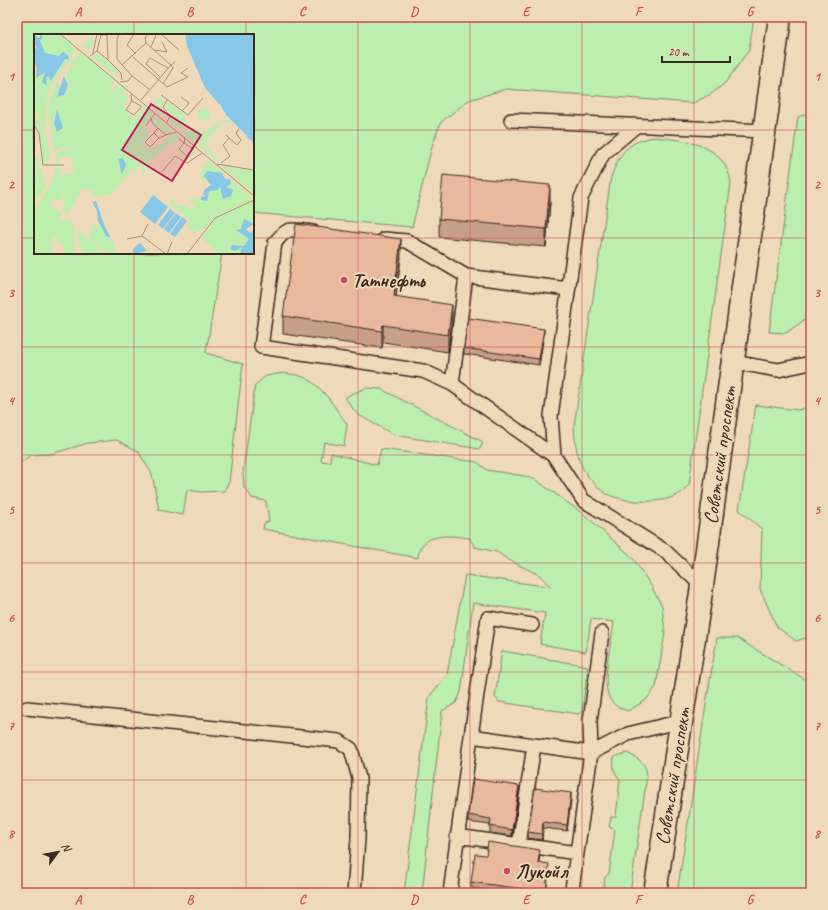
<svg xmlns="http://www.w3.org/2000/svg" width="828" height="910" viewBox="0 0 828 910" font-family="Caveat,sans-serif">
  <style>
    .green { fill: #bceeae; stroke: #7c8c66 }
    .lines { fill: none; stroke-linecap: round; stroke-linejoin: round }
    .service-casing { stroke: #3b2a1e; stroke-width: 16 }
    .primary-casing { stroke: #3b2a1e; stroke-width: 25 }
    .service { stroke: #eed9b8; stroke-width: 13 }
    .primary { stroke: #eed9b8; stroke-width: 22 }
    .wall { fill: #c89f87; stroke: #3b2a1e }
    .shaded-wall { fill: #a2826e; stroke: #3b2a1e }
    .building { fill: #e8b99d; stroke: #3b2a1e }
    .grid { fill: none; stroke: #d1495b; stroke-width: 1; stroke-opacity: 0.55 }
    .poi-dot { fill: #d1495b; stroke: #eed9b8; stroke-width: 1.5 }
    .labels { text-anchor: middle; dominant-baseline: central; stroke-width: 4; stroke-linejoin: round; paint-order: stroke }
    .poi-label { font-size: 20px; font-weight: bold; fill: #3b2a1e; stroke: #eed9b8; text-anchor: start }
    .street-label { font-size: 20px; fill: #3b2a1e; stroke: #eed9b8 }
    .inset-river { fill: none; stroke: #87c7e7; stroke-width: 2 }
    .inset-road { fill: none; stroke: #a6937a; stroke-width: 1 }
    .view { fill: #c2185b; fill-opacity: 0.15; stroke: #c2185b; stroke-width: 2 }
    .inset-edge { fill: none; stroke: #3b2a1e; stroke-width: 2 }
    .neatline { fill: none; stroke: #d1495b; stroke-width: 1.5 }
    .grid-label { font-size: 13px; text-anchor: middle; font-weight: bold; fill: #d1495b }
  </style>
  <rect width="100%" height="100%" fill="#eed9b8"/>
  <filter id="ink" filterUnits="userSpaceOnUse"><feTurbulence type="fractalNoise" baseFrequency=".025" numOctaves="2"/><feDisplacementMap in="SourceGraphic" scale="8" xChannelSelector="R" yChannelSelector="G"/><feConvolveMatrix kernelMatrix="1 2 1 2 8 2 1 2 1" color-interpolation-filters="sRGB"/></filter>
  <g filter="url(#ink)">
    <path class="green" d="M17,17H754L749,50L725,83L711,94L693,103L506,89L469,100L441,122L432,146L412,227L253,213V35H35V253H222L206,353L243,364L229,482L224,491L200,492L187,490L183,515L159,510L152,474L138,451L117,440L88,443L51,454L31,455L17,465Z
      M811,112V303L804,320L786,333L769,332L798,117Z
      M655,137C689,141 725,144 731,183L689,484C687,487 684,491 681,493C663,505 626,503 607,494C600,490 592,482 587,475C577,461 575,443 574,426L611,177C620,152 628,141 655,137Z
      M282,373C288,374 295,374 301,376C322,384 334,407 347,424L344,446L324,442L321,461L330,462L331,453L377,465L381,449L477,462L487,470L524,476L536,480L585,515L633,558L651,586L662,606L665,633L656,687L646,700L628,711C621,709 614,706 610,699C600,683 612,642 614,622L591,619L586,652L540,644L545,613L473,603L461,692L456,703L442,711L422,893H404L429,697L447,675L465,575L551,587L539,575L507,559L497,552L475,547L469,538C450,535 419,532 418,558L263,529L264,523L269,521L266,501L252,498L244,487L243,472L255,385L266,376Z
      M366,388L381,389L483,442L480,449L394,435L357,414L345,398L349,395Z
      M756,405L798,410L811,406V611L809,637L796,641L777,627L760,589L762,529L739,510Z
      M717,638H737L811,683V893H677C691,808 702,723 717,638Z
      M502,651L588,666L582,711L579,714L499,702L495,697Z
      M627,753C639,759 646,762 647,776L630,893H603L605,877L609,874L615,830L609,827L611,817H616L620,779C613,772 613,767 614,757Z"/>
    <g class="lines">
      <defs>
        <path id="service" d="M511,120L765,131
          M636,126L603,154L581,198L551,416L554,456L583,500L665,551L702,586
          M313,232C292,230 288,225 275,243L261,347L423,371L452,384
          M384,239L407,241L466,276
          M733,362L778,370L811,363
          M554,456L452,384L466,276L568,289
          M27,708L339,741L351,749L359,778L358,839L354,893
          M471,736L488,618L532,625
          M457,836L577,853
          M519,845L534,745
          M450,893L471,736L591,753L590,721L602,633
          M574,893L572,889L591,753L628,734L682,721"/>
        <path id="primary" d="M655,893L702,586L780,17"/>
      </defs>
      <use href="#service" class="service-casing"/>
      <use href="#primary" class="primary-casing"/>
      <use href="#service" class="service"/>
      <use href="#primary" class="primary"/>
    </g>
    <path class="wall" d="M550,203L546,247L439,237V219Z
      M401,257L396,296L452,322L448,352L383,342L382,348L283,334V316Z
      M544,335L539,365L464,354V348Z
      M519,792L512,836L490,833V825L468,822V815Z
      M571,799L567,831L543,828L542,840L528,838V832Z
      M486,855L540,856L539,862L549,870L546,893H508L471,888V882Z"/>
    <path class="shaded-wall" d="M550,185V203L546,247V229Z
      M401,239V257L394,313V296Z
      M452,305V322L448,352V335Z
      M383,325V342L382,348V331Z
      M544,329V335L539,365V359Z
      M519,786V792L512,836V830Z
      M571,793V799L567,831V825Z
      M543,822V828L542,840V834Z"/>
    <path class="building" d="M443,175L550,185L546,229L439,219Z
      M296,224L401,239L394,296L452,305L448,335L383,325L382,331L283,316Z
      M468,318L544,329L539,359L464,348Z
      M473,779L519,786L512,830L490,826L491,819L468,815Z
      M535,788L571,793L567,825L543,822L542,834L528,832Z
      M488,842L540,850L538,862L549,864L546,892L471,882L475,854L486,855Z"/>
  </g>
  <path class="grid" d="M134,17V35M246,17V35M358,17V893M470,17V893M582,17V893M694,17V893M17,130H35M253,130H811M17,238H35M253,238H811M134,253V893M246,253V893M17,347H811M17,455H811M17,563H811M17,672H811M17,780H811"/>
  <g class="poi-dot">
    <circle cx="344" cy="280" r="4"/>
    <circle cx="507" cy="871" r="4"/>
  </g>
  <g class="labels">
    <g class="poi-label">
      <text x="352" y="280">Татнефть</text>
      <text x="515" y="871">Лукойл</text>
    </g>
    <g class="street-label">
      <text transform="translate(720 455) rotate(-82)">Советский проспект</text>
      <text transform="translate(673 776) rotate(-81)">Советский проспект</text>
    </g>
  </g>
  <g transform="translate(34 34)">
    <rect width="220" height="220" fill="#eed9b8"/>
    <path d="M9,0H23L38,11L41,18L17,51L11,74L12,97L0,73L2,30V42L11,38L12,49V44L14,42L17,47L31,25H35L31,18L25,22L11,19L6,7ZM58,2L59,10L55,18L50,12ZM47,19L81,45L76,57L78,58L84,50L92,55L88,60L91,63L94,60L93,57L95,58L93,69L89,72L96,82L102,83L108,78L110,71L117,76L118,81L110,93L115,101L108,110L123,119V123L117,124L108,143V128L101,137L97,136L78,160L59,163V157L49,154L33,180L29,177L30,160L25,168L19,164L16,170L28,180L23,188L33,185L40,191L41,220H30L29,211L23,209L21,202L17,206L19,220H1L0,176L15,153L21,135L27,133L25,146L28,141L40,138L38,124L34,121L25,123L26,131L22,129L23,118L40,114H27L20,118L14,75L16,66L23,49L25,48L26,55L23,63L30,62L35,53L39,51H34L31,42L38,32L35,30ZM23,75L29,94L24,98L20,88ZM63,19L84,37L80,40L59,23ZM124,65L130,67L127,74L133,85L122,76L123,71L120,68ZM136,67L141,75L149,79L153,90H149L151,94L142,92L137,88L138,80L131,74ZM164 80a6 6 0 1 1 12 0a6 6 0 1 1-12 0ZM121,82L139,96L137,99H131L119,88ZM3,83L14,107L16,123L13,132L10,131L5,101L0,90ZM196,86L197,87L194,90L190,87L169,110L184,124L181,125L148,98L155,94L161,96L164,94L166,98H170L188,87ZM143,100L149,105L143,103L144,106L138,110L153,124L160,116H164L153,126L136,110L139,106L126,119L118,115L121,111L124,113L133,103ZM0,122L4,123L11,153L0,169V141L3,142ZM174,126L219,165L182,181L168,197L164,195L161,199L153,192L157,187L138,172L135,165L141,166V171L152,172L155,177L163,171L156,168L155,164L173,167L175,157L186,152L188,158L199,156L193,155L198,148L188,139H172L176,146L169,147L167,138ZM188,132L220,137V160L189,133ZM220,167V190L210,185L207,195L202,196L215,205L210,212H202L197,216L208,213L205,219L207,220H186L168,204L181,184ZM59,189L68,193L80,210L81,220H74L55,204ZM43,196V195L71,220H48Z" fill="#bceeae" fill-rule="evenodd"/>
    <path d="M7,0L9,3L6,7L11,19L25,22L29,18L34,21L35,25H31L17,47L14,42L12,44L13,52L8,48L11,38L2,44L3,35L0,27V13L4,15L0,9V1L5,4ZM151,0H220V109L213,103L215,101L213,102L192,81L187,72L171,54L153,12ZM30,42L34,51L30,61L23,63ZM23,75L29,94L23,98L20,89ZM89,124L92,131L88,140L84,125ZM173,137L188,139L191,145H196L197,150L192,153L199,156L197,162L189,165L186,152L184,156L175,157L173,167L167,166V163L172,162L169,160L171,155L177,151L170,142ZM119,161L134,173L121,190L106,178ZM62,167L71,193L77,204L72,202L64,187L63,177L58,168ZM136,175L141,179L129,195L124,191ZM142,179L147,183L135,199L130,195ZM148,183L153,187L141,203L136,200ZM210,185L220,190L212,195L216,199L220,196V220H206L208,213L201,217L196,215L198,211L210,212L215,205L202,196L207,195ZM106,209L113,217L99,220V215Z" fill="#87c7e7"/>
    <path class="inset-river" d="M206,0L208,11L220,34"/>
    <path class="inset-road" d="M26,0L220,162M85,0L83,5V25L98,42M100,0L93,11L102,20M127,0L145,16M117,13L122,1M121,16L133,18L128,8M59,19L63,0M56,22L63,17L74,26L73,1H67L63,17M99,23L133,53L154,43L147,39L154,34M74,26L87,39L88,46M88,31L112,9M126,43L112,30L116,24L134,34M86,48L94,47L98,42L115,55M129,50L139,34L137,31L141,28M97,60L98,67L107,72M127,61L154,81L169,64M147,63L155,69L149,76M107,66L137,31L112,9L111,4L114,0M133,66L129,73L136,82L133,88M98,67L92,76L100,81L108,72M117,85L119,90L132,101L142,98M0,91L5,99L9,131H30M112,92L121,79M124,94L120,99L125,104L132,101M120,99L111,108L116,113L125,104M192,101L203,111L207,106L202,99L205,95M151,103L150,109L159,115M144,104L150,109L145,115L153,122L159,115M187,129L196,122L189,111L195,104M183,130L220,136M128,138L141,122L153,129L168,119M108,202L114,190M93,205L108,202L132,220M133,220L138,208M153,220L181,184L220,166"/>
    <path class="view" d="M117,70L167,101L138,147L88,116Z"/>
    <rect width="220" height="220" class="inset-edge"/>
  </g>
  <rect width="828" height="910" fill="none" stroke="#eed9b8" stroke-width="44"/>
  <g transform="translate(58 852) rotate(58)" stroke="#eed9b8" stroke-width="3" paint-order="stroke">
  <path d="M0-3L7 15L0 10L-7 15Z" fill="#3b2a1e"/>
  <text y="-6" font-size="11" font-weight="bold" text-anchor="middle" fill="#3b2a1e">N</text>
  </g>
  <path d="M662 56v6h68v-6" fill="none" stroke="#3b2a1e" stroke-width="2"/>
  <text x="668" y="56" font-size="12" fill="#3b2a1e" stroke="#eed9b8" stroke-width="3" paint-order="stroke">20 m</text>
  <rect x="22" y="22" width="784" height="866" class="neatline"/>
  <g class="grid-label">
    <text x="78" y="16">A</text>
    <text x="190" y="16">B</text>
    <text x="302" y="16">C</text>
    <text x="414" y="16">D</text>
    <text x="526" y="16">E</text>
    <text x="638" y="16">F</text>
    <text x="750" y="16">G</text>
    <text x="11" y="81">1</text>
    <text x="817" y="81">1</text>
    <text x="11" y="189">2</text>
    <text x="817" y="189">2</text>
    <text x="11" y="297">3</text>
    <text x="817" y="297">3</text>
    <text x="11" y="405">4</text>
    <text x="817" y="405">4</text>
    <text x="11" y="514">5</text>
    <text x="817" y="514">5</text>
    <text x="11" y="622">6</text>
    <text x="817" y="622">6</text>
    <text x="11" y="730">7</text>
    <text x="817" y="730">7</text>
    <text x="11" y="838">8</text>
    <text x="817" y="838">8</text>
    <text x="78" y="904">A</text>
    <text x="190" y="904">B</text>
    <text x="302" y="904">C</text>
    <text x="414" y="904">D</text>
    <text x="526" y="904">E</text>
    <text x="638" y="904">F</text>
    <text x="750" y="904">G</text>
  </g>
</svg>
